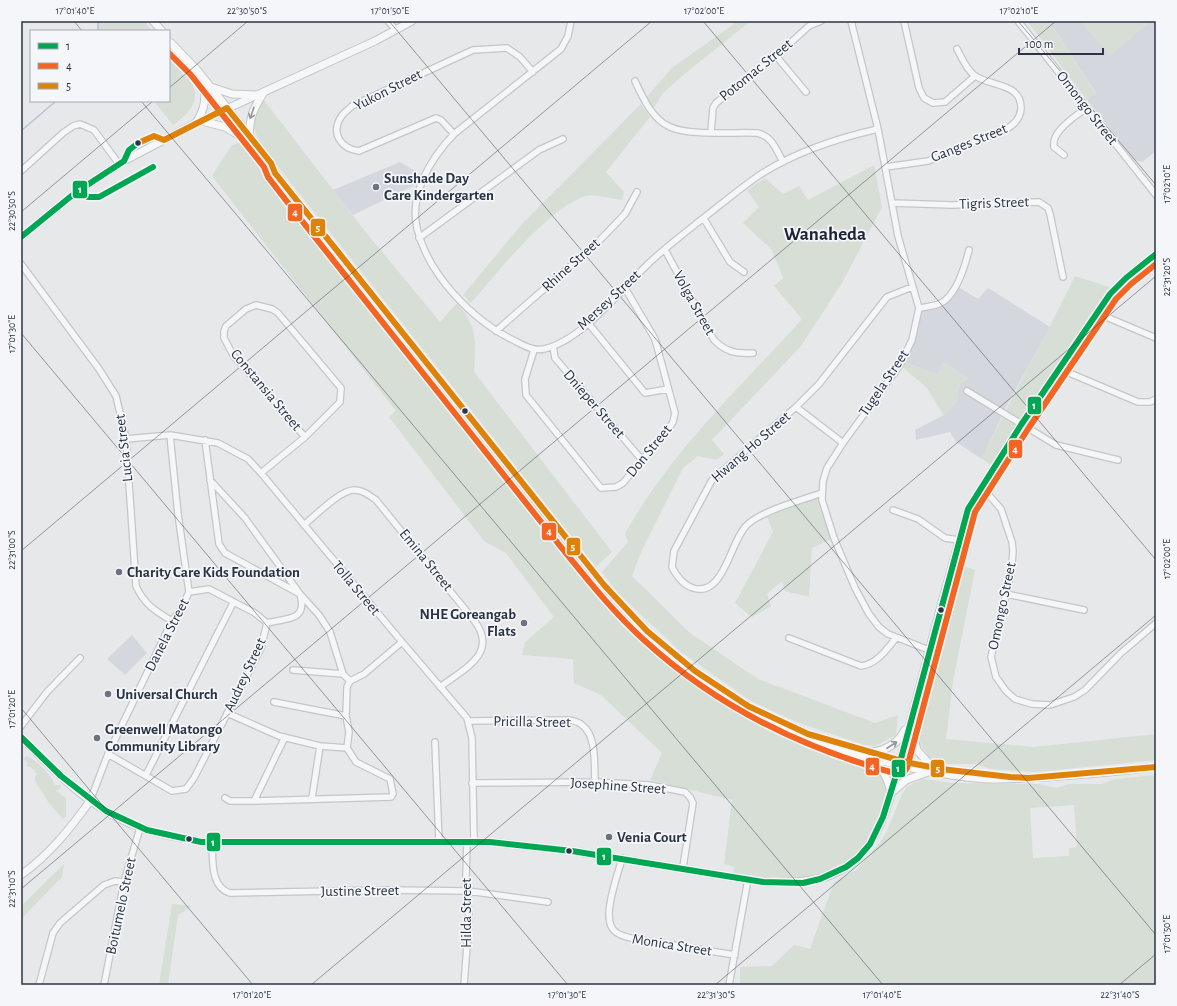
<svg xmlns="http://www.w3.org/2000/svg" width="1177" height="1006" viewBox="0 0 1177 1006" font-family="'Alegreya Sans',sans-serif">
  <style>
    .built { fill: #d4d7dd }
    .green { fill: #d6ded6; fill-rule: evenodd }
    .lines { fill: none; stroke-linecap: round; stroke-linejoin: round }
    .stream { stroke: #b4c4d5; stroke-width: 1.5 }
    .minor-casing { stroke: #c4c6c8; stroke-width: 8 }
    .tertiary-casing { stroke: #c4c6c8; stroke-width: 9 }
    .secondary-casing { stroke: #c4c6c8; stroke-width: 9 }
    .minor { stroke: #f5f6f7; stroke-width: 5.5 }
    .tertiary { stroke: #f5f6f7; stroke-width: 7 }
    .secondary { stroke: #f8f8f8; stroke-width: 7 }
    .bus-1-casing { stroke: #f4f6f9; stroke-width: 9 }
    .bus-2-casing { stroke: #f4f6f9; stroke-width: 9 }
    .bus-3-casing { stroke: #f4f6f9; stroke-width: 9 }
    .bus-1 { stroke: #00a651; stroke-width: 6 }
    .bus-2 { stroke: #f26522; stroke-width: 6 }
    .bus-3 { stroke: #df820a; stroke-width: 6 }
    .oneway { stroke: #92969e }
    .ticks { fill: none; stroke: #2b3445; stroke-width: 1; stroke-opacity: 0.45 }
    .bus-dot { fill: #2b3445; stroke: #f4f6f9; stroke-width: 1.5 }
    .poi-dot { fill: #6c737f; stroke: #f4f6f9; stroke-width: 1.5 }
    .labels { text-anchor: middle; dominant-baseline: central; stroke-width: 3.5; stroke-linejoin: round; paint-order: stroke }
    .street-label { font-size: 15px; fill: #2b3445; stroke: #f4f6f9 }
    .poi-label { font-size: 15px; font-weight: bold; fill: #2b3445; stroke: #f4f6f9; text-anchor: start }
    .district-label { font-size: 19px; font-weight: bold; fill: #1d2536; stroke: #f4f6f9 }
    .line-badge { stroke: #f4f6f9; stroke-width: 1.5 }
    .badge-label { font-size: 11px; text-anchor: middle; font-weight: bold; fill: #fff }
    .neatline { fill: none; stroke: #2b3445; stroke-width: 1.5 }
    .ticks-label { font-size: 10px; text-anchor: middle; fill: #2b3445 }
  </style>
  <rect width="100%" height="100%" fill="#e6e8ea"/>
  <path class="built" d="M1049,21H1156V151L1142,162L1135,160L1087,100L1096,93Z
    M400,162L420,174L417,184L353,215L333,190Z
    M955,285L978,299L988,288L1050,327L1006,407L982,459L956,442L950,432L916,440L915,430L944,415L958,392L959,386L968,378L943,362L938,375L902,361L912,340L919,308L940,304Z
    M132,635L147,653L125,675L107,659Z"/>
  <path class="green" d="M98,21H144L152,31H98Z
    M738,21H751L683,75L663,93L652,111L644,100L672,68Z
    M1027,21H1049L1096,94L1087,100Z
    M1080,21H1151L1110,56Z
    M169,52C192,80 212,98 173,125L154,101H169Z
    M263,99L364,230L440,322L457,303C478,327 476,342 474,372L612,552L596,567L264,149C250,125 251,124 263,99Z
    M641,104L650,117L606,172L624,192L622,200C614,199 593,193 586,196C549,207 498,272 471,303L463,295L522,224Z
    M245,139L592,571L667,650L755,710L873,761L891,793L879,828L846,867L803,883L733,876L734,867L724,864L732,800L650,780L662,753L601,695L574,683L573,659L522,655L525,642L554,617L506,553L484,541L389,417L396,411L212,176L231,146Z
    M874,165L882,207L842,283L801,346L712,440L724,454L717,460L698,456L683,468L641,552L632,576L690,633L758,679L875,723L898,715L896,735L875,746L865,745L799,723L751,701L680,651L618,593L602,572L628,542L625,534C670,452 741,387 802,319L774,286L783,278L772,250L743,223L759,207L747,190L765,178L783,194L799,186L808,200Z
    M1075,276L1109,287L1020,419L991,465L982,459C1011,397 1045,338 1075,276Z
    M902,361L938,375L943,362L969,378L959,386L958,401L944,416L927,388L900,365Z
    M822,493L834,538L812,548L809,597L785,591L782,581L767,594L771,606L752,617L735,603L773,532L766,514Z
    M958,564L975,570L953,681L946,739L1034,747L1156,734V760L1035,772L990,769L976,764H942L929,757L921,745L918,734L920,709L925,683L938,647Z
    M27,756C37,760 51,775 55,785H61V788L56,791L66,798V816L63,819L49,803L35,781V777L37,774L31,767H28L26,765L28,763L23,759Z
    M1156,775V985H740V967L772,966L794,945L810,949L834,882L856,870L880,843L887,831L902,794L907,787L916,782L923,779L952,783L1039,784L1056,788L1069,784H1101L1116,779ZM1074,805L1077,847L1069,848V856L1033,858L1030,808Z
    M64,864L62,877L24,916L21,928V906Z
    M172,904L192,906L178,915L168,985H159Z"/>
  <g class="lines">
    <path class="stream" d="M98,21V31
      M21,131L56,101"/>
    <defs>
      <path id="minor" d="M388,21L396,30
        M571,21L568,36L561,49L454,134C431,158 409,194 417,228C428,275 473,321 515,341C525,346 533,351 544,349C581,341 620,291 646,266C662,250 680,237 697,223C718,207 739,189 761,174C796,152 838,138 878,129
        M851,21L878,129L898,236L919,308L912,340L900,365L843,443L827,468L823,481L822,500L834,538L855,588L869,614L879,627L888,634L929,650
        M904,21L919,88L924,98L933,103L945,102L975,76
        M1018,21L1156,195
        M776,56L806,92
        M635,81C643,98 652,119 670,127C690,136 735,132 757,133C772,136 776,149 783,162
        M711,132L713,108L716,103L776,56L809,26L821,21
        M454,134L441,120L436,118L359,151C342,149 330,134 341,117C343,113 348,110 352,106L473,50L507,48L520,57L533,72
        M1064,155L1054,147C1051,131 1075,117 1086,108
        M886,167L928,161L1004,130C1013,126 1020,119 1021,109C1022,82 989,87 974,75C966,69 962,58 957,49
        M21,171L63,133L73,126L80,124L94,130L119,164
        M892,203L952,205L1039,202L1048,208L1050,214L1063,277
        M704,219L730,262L744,272
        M419,238L539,150L563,139
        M665,250L714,340C726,352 736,354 753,353
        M21,264L99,369L116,396L126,439L136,586C144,604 155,611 172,621
        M256,305L272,309L278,313L341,388L340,402L305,437L233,355L224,338V331L226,326L246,309Z
        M919,308C926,307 935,306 941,303C956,295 965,266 969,250
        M1097,313L1156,338
        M589,324L645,393L668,389
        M496,331L600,240L625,214L637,192
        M553,346L555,358L642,460
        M534,350L525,379L526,395L601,488L616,487L623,483L669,428L673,422L675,413L655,339L625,288
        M1060,369L1138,402H1150L1156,399
        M967,391L1056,445L1118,460
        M796,407L843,443
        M126,439L170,435L218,443L248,459L261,473L402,642L467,718L472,738L474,841
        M205,440L219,544L225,553L300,594C308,621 287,618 267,623
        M261,473L305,437
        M210,480L245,518L300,594L319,615L330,632L343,674L350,681
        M982,487L1001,509L1012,542L1013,551L1011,574L991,657L996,677L1006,691L1015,699L1032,704L1050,705L1074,697L1085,690L1120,654L1156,623
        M822,493C802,500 764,510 748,524C730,539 725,598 693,588C683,585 676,575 672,567L674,551L712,480L796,407L819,384L887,297L912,287
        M893,510L918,519L945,538L959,540
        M304,525C315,516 340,490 354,490C363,490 369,495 376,500L473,619C500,653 465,668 440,687
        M1006,594L1084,610
        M789,638L861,666C877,664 886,650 896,638
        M293,670L343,674
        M274,702L346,716
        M227,713L279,736L320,746L347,748
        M469,721L570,720C573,721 579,722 582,725C597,736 594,765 595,782
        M21,726L47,692L80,658
        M435,742L439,842
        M108,754L172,791L186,789L194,778L261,648L267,623L255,613L209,589L189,592
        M146,775L233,603
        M472,783L595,782L649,785L685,792L690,797L693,803L683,867
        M225,798L230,801H254L391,797L393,794L390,779L356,762L347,748L349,732L346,716L347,687L350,681L364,674L402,642
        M312,798L320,746
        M90,801L108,754L172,621L181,609L189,592L178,514L170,435
        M254,801L285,737
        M212,842C213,860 210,887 230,893L386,890L468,891L548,902
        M622,858C618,875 604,910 611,926C615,935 626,937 635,939L735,955
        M39,985L53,933L60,923L104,885L115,881L124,882
        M104,985L124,882L140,828
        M464,985L469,920L466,876L467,842
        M729,985L748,879"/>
      <path id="tertiary" d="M21,237L75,193L124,161L196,123L375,41L412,21
        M21,737C55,772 92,810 139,827C159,835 180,837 201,842H490L572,851L763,882C814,885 856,878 879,827C888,808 893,786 899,766
        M21,875C49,855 70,829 90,801"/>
      <path id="secondary" d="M153,21L162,31
        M171,43L197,70L271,163L275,173C349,269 427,364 503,459C527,489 550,519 574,549C598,578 622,609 650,635C724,703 818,750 917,769C943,774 970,779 996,779C1050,778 1103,773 1156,767
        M211,87L232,94L256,95
        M202,121L225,127L245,139
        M196,123C204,110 207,99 203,85
        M249,137C250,116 253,109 264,92
        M245,139L267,167L275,173
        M910,725L917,750L933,768
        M814,736L864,752L904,762
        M873,752C888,750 898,743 905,730
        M873,761C884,770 888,779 891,793
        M899,766L941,606L968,509L1021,425L1110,294L1126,278L1156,254
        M891,793L906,780L928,772"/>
    </defs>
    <use href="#minor" class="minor-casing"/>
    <use href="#tertiary" class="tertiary-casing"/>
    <use href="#secondary" class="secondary-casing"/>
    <use href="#minor" class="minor"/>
    <use href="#tertiary" class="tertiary"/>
    <use href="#secondary" class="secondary"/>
    <defs>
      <path id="bus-1" d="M75,193L88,197H99L153,167
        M21,237L75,193L124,161L129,150L138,143
        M21,737L61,776L106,811L147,830L201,842H490L572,851L763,882L803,883L820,879L846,867L858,858L870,844L883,817L899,766L968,509L1021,425L1110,294L1126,278L1156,254"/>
      <path id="bus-2" d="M169,53L191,75L264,167L268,177L295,212L561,547C587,579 613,612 644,640C716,706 803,749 898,774L904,772L907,768L975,512L1028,429L1116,299L1131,284L1156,264"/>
      <path id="bus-3" d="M138,143L154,136L164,140L227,108L271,163L275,173L604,585L647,631L695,671L748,706L808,734L905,762L941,769L1010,777L1029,778L1156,767"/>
    </defs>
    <use href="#bus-1" class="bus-1-casing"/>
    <use href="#bus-2" class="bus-2-casing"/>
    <use href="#bus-3" class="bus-3-casing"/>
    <use href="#bus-1" class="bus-1"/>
    <use href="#bus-2" class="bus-2"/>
    <use href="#bus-3" class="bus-3"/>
  </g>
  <defs><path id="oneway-shaft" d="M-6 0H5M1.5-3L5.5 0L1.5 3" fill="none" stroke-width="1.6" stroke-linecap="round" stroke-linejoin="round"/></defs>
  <g class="oneway">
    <use href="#oneway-shaft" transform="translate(252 113) rotate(109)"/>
    <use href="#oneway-shaft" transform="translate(892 745) rotate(-33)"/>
  </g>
  <path class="ticks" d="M74,21L82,31M389,21L1156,935M703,21L1156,560M1018,21L1156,185M169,88L248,21M141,101L883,985M21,212L153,101M21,333L568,985M21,551L652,21M21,708L253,985M21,889L1056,21M311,985L1156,276M715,985L1156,615M1119,985L1156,954"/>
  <g class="bus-dot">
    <circle cx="138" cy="143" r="3.5"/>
    <circle cx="465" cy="411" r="3.5"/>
    <circle cx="941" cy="610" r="3.5"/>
    <circle cx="189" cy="839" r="3.5"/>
    <circle cx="569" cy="851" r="3.5"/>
  </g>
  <g class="poi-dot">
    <circle cx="376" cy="187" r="4"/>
    <circle cx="119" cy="572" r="4"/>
    <circle cx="524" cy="623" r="4"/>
    <circle cx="108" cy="694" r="4"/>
    <circle cx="97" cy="738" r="4"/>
    <circle cx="609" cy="837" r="4"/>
  </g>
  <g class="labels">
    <g class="street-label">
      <text transform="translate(756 70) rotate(-39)">Potomac Street</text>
      <text transform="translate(388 90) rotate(-27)">Yukon Street</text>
      <text transform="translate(1087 108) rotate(52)">Omongo Street</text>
      <text transform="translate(969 143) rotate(-22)">Ganges Street</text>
      <text transform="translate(994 203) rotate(-2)">Tigris Street</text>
      <text transform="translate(571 265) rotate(-42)">Rhine Street</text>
      <text transform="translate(609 300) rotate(-43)">Mersey Street</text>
      <text transform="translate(694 303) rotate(61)">Volga Street</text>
      <text transform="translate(884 383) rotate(-56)">Tugela Street</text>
      <text transform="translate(266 390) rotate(50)">Constansia Street</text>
      <text transform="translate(594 404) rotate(49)">Dnieper Street</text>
      <text transform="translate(751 447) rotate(-41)">Hwang Ho Street</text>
      <text transform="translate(124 448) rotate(-97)">Lucia Street</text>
      <text transform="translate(649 451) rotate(-51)">Don Street</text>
      <text transform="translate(426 560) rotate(51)">Emina Street</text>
      <text transform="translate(356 588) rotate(50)">Tolla Street</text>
      <text transform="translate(1002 606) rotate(-78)">Omongo Street</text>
      <text transform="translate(167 635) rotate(-63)">Danela Street</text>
      <text transform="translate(245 675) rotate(-65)">Audrey Street</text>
      <text transform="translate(532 722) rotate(1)">Pricilla Street</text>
      <text transform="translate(618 786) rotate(4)">Josephine Street</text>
      <text transform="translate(360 891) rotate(-1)">Justine Street</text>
      <text transform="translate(121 906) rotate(-78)">Boitumelo Street</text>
      <text transform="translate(466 913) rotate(-90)">Hilda Street</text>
      <text transform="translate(672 945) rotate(9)">Monica Street</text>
    </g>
    <g class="poi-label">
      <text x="384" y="178">Sunshade Day<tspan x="384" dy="17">Care Kindergarten</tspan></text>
      <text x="127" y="572">Charity Care Kids Foundation</text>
      <text x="516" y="614" text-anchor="end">NHE Goreangab<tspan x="516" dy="17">Flats</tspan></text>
      <text x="116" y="694">Universal Church</text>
      <text x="105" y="729">Greenwell Matongo<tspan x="105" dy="17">Community Library</tspan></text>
      <text x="617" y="837">Venia Court</text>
    </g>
    <g class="district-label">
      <text x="825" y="234">Wanaheda</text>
    </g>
  </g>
  <g class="line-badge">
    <rect x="72" y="180" width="16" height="19" rx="4" fill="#00a651"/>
    <rect x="287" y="203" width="16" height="19" rx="4" fill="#f26522"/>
    <rect x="310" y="218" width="16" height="19" rx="4" fill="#df820a"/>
    <rect x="1027" y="396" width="15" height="19" rx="4" fill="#00a651"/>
    <rect x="1008" y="439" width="15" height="20" rx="4" fill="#f26522"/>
    <rect x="541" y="522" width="16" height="19" rx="4" fill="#f26522"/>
    <rect x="566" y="537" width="15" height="19" rx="4" fill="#df820a"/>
    <rect x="865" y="757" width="15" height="19" rx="4" fill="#f26522"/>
    <rect x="930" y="759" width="15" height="19" rx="4" fill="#df820a"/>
    <rect x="891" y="759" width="15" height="19" rx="4" fill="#00a651"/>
    <rect x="206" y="832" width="15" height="20" rx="4" fill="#00a651"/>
    <rect x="596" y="847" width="16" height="19" rx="4" fill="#00a651"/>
  </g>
  <g class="badge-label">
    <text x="80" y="193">1</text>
    <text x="295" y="216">4</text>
    <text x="318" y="231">5</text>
    <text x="1034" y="409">1</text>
    <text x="1015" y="453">4</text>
    <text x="549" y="535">4</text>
    <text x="573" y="550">5</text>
    <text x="872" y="770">4</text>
    <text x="938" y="772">5</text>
    <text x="898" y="772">1</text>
    <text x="213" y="846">1</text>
    <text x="604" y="860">1</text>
  </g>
  <rect width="1177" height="1006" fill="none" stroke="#f4f6f9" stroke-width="44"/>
  <rect x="30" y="30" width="140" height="72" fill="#f4f6f9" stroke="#a4a8b1"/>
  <rect x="38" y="43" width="20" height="6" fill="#00a651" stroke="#a4a8b1"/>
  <text x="66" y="50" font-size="12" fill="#2b3445">1</text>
  <rect x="38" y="63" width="20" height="6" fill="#f26522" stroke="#a4a8b1"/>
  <text x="66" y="70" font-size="12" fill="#2b3445">4</text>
  <rect x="38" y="83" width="20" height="6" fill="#df820a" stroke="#a4a8b1"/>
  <text x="66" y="90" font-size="12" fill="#2b3445">5</text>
  <path d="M1019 48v6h84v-6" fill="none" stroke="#2b3445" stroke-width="2"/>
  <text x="1025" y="48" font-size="12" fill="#2b3445" stroke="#f4f6f9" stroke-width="3" paint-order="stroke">100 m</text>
  <rect x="22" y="22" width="1133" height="962" class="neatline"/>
  <g class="ticks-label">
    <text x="75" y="14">17°01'40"E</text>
    <text x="247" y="14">22°30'50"S</text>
    <text x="390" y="14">17°01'50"E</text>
    <text x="704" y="14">17°02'00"E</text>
    <text x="1019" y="14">17°02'10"E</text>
    <text transform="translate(1166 184) rotate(-90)" y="4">17°02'10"E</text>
    <text transform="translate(11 211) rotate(-90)" y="4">22°30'50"S</text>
    <text transform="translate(1166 277) rotate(-90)" y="4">22°31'20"S</text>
    <text transform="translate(11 334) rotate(-90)" y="4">17°01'30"E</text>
    <text transform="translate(11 550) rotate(-90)" y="4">22°31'00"S</text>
    <text transform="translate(1166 559) rotate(-90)" y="4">17°02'00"E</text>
    <text transform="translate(11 709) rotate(-90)" y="4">17°01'20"E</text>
    <text transform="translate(11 889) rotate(-90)" y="4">22°31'10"S</text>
    <text transform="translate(1166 934) rotate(-90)" y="4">17°01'50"E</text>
    <text x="252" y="998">17°01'20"E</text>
    <text x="567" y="998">17°01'30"E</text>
    <text x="716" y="998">22°31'30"S</text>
    <text x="882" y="998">17°01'40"E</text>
    <text x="1120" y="998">22°31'40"S</text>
  </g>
</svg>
